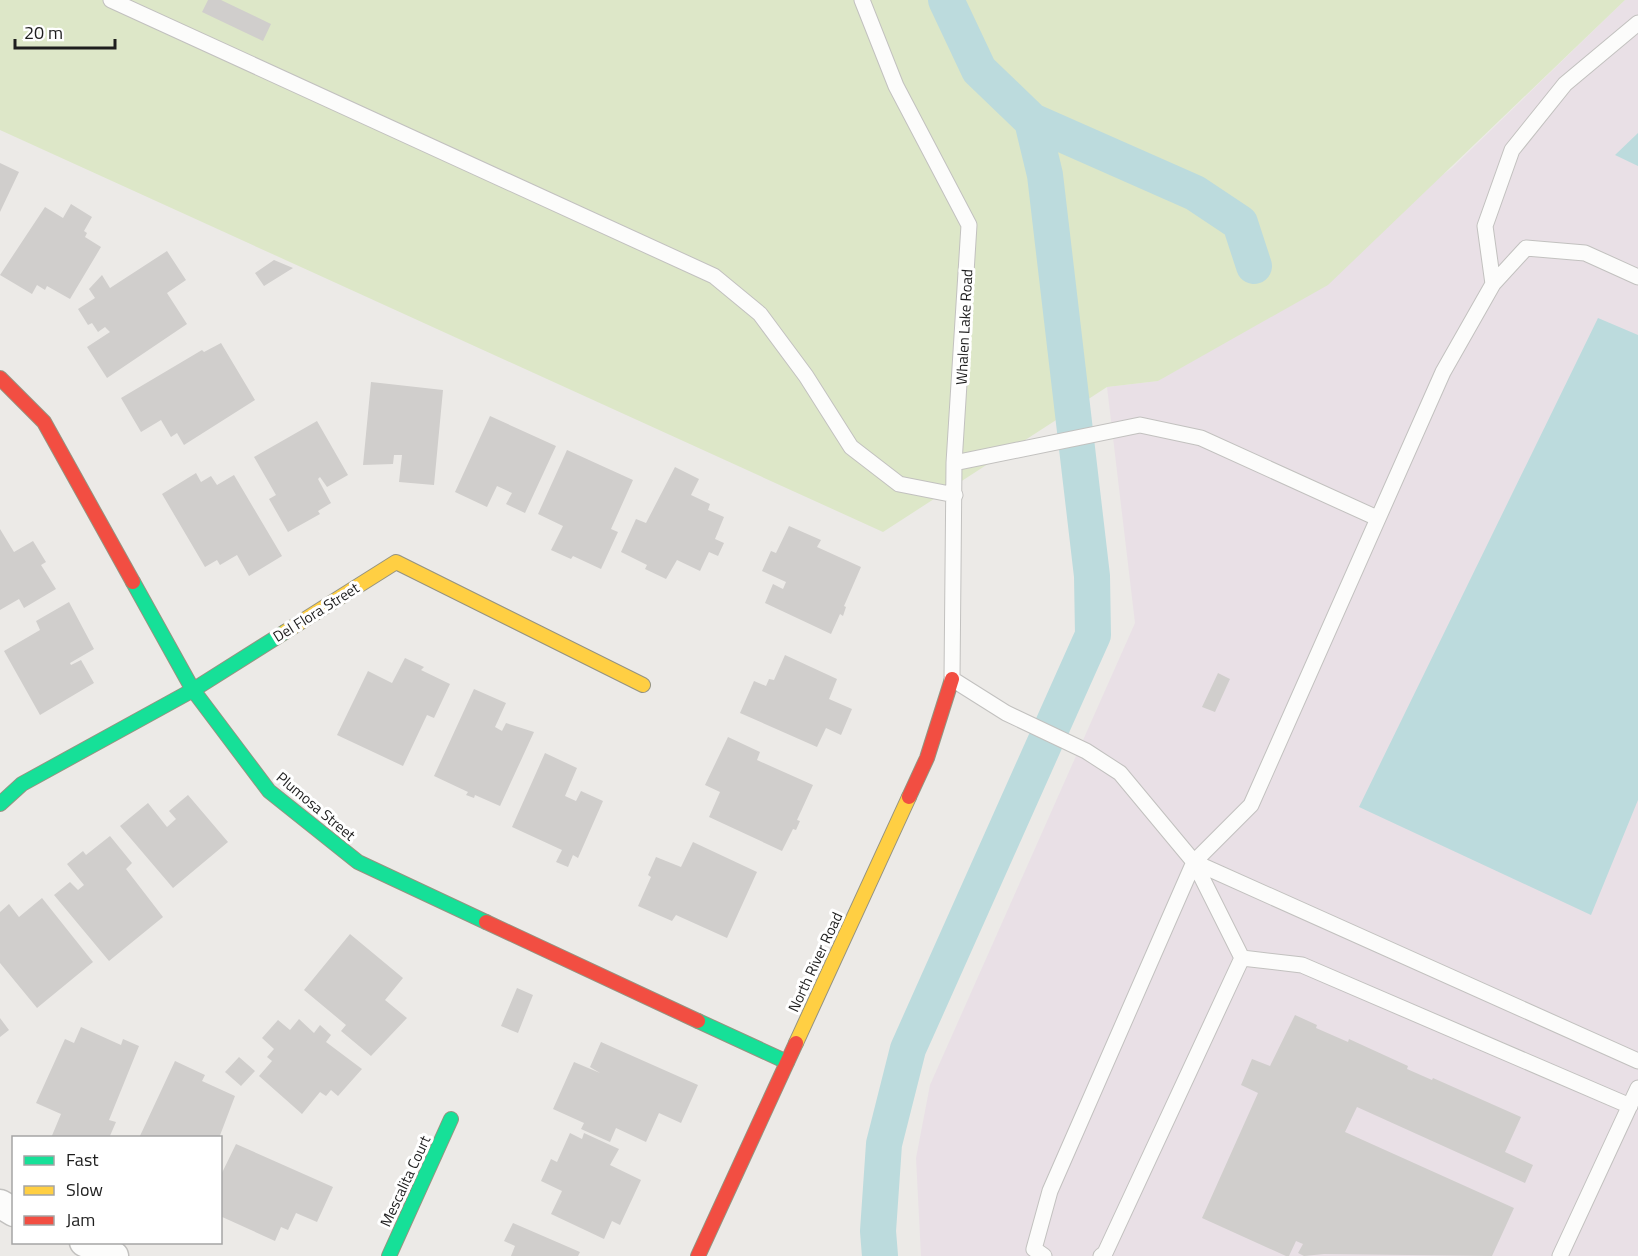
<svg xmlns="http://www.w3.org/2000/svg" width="1638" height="1256" viewBox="0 0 1638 1256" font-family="'Titillium Web',sans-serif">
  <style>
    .industrial { fill: #e9e0e6 }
    .grass { fill: #dde7c8 }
    .water { fill: #bcdbdd }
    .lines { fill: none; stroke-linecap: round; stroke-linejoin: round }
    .canal { stroke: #bcdbdd; stroke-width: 36 }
    .building { fill: #d0cecc }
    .lane-casing { stroke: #c2c1bf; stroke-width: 17 }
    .street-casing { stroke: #c2c1bf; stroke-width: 31 }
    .fast-casing { stroke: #959380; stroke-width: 16 }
    .slow-casing { stroke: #959380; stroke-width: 16 }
    .jam-casing { stroke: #959380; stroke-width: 16 }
    .lane { stroke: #fcfcfb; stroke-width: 15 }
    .street { stroke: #fcfcfb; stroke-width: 28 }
    .fast { stroke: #16e098; stroke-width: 14 }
    .slow { stroke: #ffcf43; stroke-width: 14 }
    .jam { stroke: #f24e42; stroke-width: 14 }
    .labels { text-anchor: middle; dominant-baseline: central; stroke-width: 6; stroke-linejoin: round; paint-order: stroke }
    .street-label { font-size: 15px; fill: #1e1e1e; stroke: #fff }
  </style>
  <rect width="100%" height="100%" fill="#eceae7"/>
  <path class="industrial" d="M1625,0H1638V1256H921L916,1158L930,1085L1135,623L1107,387L1158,381L1452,168Z"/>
  <path class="grass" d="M0,0H1625L1328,285L1158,381L1107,387L883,532L0,130Z"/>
  <path class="water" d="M1638,133V166L1615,155Z
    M1598,318L1638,335V800L1591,915L1359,807Z"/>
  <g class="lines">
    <path class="canal" d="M946,0L979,70L1032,121L1195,193L1240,223L1254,266
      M880,1256L878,1231L884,1144L908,1049L1093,635L1092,576L1045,175L1032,121"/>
  </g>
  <path class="building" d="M208,0H221L271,24L263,41L202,12Z
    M0,163L19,172L0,212Z
    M71,204L92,217L84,231L87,233L85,237L101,247L70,299L47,286L45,290L37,285L32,294L0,275L45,207L63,218Z
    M167,251L186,280L167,293L187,324L107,378L87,347L110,332L105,327L98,332L92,323L88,325L78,309L95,298L89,289L102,275L110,288Z
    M274,260L293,268L264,286L255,273Z
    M221,343L255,400L184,445L177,433L171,437L161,420L141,432L121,398L202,350L204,352Z
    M371,382L443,390L434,485L399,482L402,455H394L393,464L363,465Z
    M490,416L556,446L525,513L506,504L512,493L497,486L487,507L455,492Z
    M317,421L348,475L327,487L320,477L318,479L331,503L318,511L320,514L288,532L269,499L276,495L254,457Z
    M567,450L633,480L611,529L618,532L601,569L573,556L571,559L551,550L563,526L538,514Z
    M675,467L699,479L691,495L710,504L708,510L724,517L715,539L724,543L718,556L709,552L700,571L677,560L666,579L645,569L647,565L621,552L636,519L646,523Z
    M196,473L201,482L211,476L217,485L234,475L282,556L249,576L237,555L220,565L217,560L205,567L162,494Z
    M789,526L821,540L817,547L861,567L844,606L846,607L843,616L840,614L831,634L765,603L773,584L783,589L786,582L762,571L771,551L776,553Z
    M0,529L14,552L33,541L46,562L41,565L56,589L24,608L19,599L0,610Z
    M69,602L94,649L70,663L71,665L81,660L94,683L40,715L4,651L40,630L36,621Z
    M785,655L837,679L829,699L852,709L841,735L826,728L817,747L740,713L754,681L766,686L769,679L774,680Z
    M405,658L424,667L421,670L450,684L434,718L427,715L403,766L337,735L368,671L392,683Z
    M1218,673L1230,679L1215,712L1202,707Z
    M474,689L506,703L495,727L502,731L506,723L534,732L500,806L475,795L474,798L466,795L468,792L434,776Z
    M728,737L760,752L757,760L813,785L797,820L800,821L796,830L793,829L782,851L709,817L720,792L705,785Z
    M545,753L577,768L565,796L576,801L581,791L603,801L578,858L573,855L568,867L556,862L562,850L512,827Z
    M188,795L228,842L173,888L120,826L148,803L167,827L176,819L169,811Z
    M110,836L132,863L126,869L163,917L109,961L54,895L70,882L78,890L84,885L67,864L83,851L86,855Z
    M693,842L757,872L727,938L676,915L672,921L638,906L651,877L648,875L656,857L681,867Z
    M42,898L93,962L37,1008L0,963V912L9,904L19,917Z
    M350,934L403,978L385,1000L407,1018L371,1056L341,1031L346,1025L304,990Z
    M517,988L533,995L518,1033L501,1026Z
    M1295,1015L1317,1025L1316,1028L1348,1042L1349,1039L1408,1066L1407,1069L1432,1080L1433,1078L1521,1117L1505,1152L1533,1165L1525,1183L1357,1107L1345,1132L1514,1208L1492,1256L1324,1254L1304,1256L1298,1253L1303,1244L1296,1241L1289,1256H1286L1202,1218L1258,1093L1241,1085L1252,1059L1270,1066Z
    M0,1018L9,1030L0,1037Z
    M299,1019L314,1033L320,1025L331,1035L326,1042L362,1069L338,1096L331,1090L326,1096L320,1092L302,1114L259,1076L272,1061L267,1057L274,1049L262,1038L278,1020L290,1030Z
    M81,1027L121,1045L123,1039L139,1046L109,1120L116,1122L109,1138H51L61,1114L36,1103L65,1039L74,1043Z
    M601,1042L698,1085L681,1123L659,1113L646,1142L616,1128L610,1142L581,1129L584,1123L553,1109L574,1062L600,1073L590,1067Z
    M239,1057L255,1071L241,1086L225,1072Z
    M175,1061L205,1075L202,1081L235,1096L219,1138H139Z
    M570,1133L582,1139L584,1133L619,1149L610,1165L641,1180L620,1225L612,1221L604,1239L551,1214L562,1191L541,1181L551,1159L557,1162Z
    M236,1144L333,1187L317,1222L296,1213L288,1230L281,1227L275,1241L220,1216V1177Z
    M513,1223L580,1252L578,1256H511L515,1246L504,1241Z"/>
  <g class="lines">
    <defs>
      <path id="lane" d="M111,0L714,276L760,314L806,376L851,447L899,484L955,495
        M862,0L896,86L969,225L954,463L952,679L1006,713L1086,751L1120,773L1194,862L1242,958
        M1493,284L1485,226L1512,150L1565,84L1638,23
        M954,463L1140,425L1201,438L1377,518
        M1194,862L1638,1061
        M1242,958L1302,965L1630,1106
        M1044,1256L1034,1249L1050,1191L1194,862L1251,805L1443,372L1493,284L1526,248L1585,253L1638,277
        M1101,1256L1105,1253L1242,958
        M1560,1256L1638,1088"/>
      <path id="street" d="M0,1204L14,1212
        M84,1242L114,1256"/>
      <path id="fast" d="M133,582L193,690L269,791L358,862L486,922
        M0,804L22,784L193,690L285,632
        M698,1021L787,1062
        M389,1256L451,1119"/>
      <path id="slow" d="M285,632L396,562L643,685
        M796,1043L909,797"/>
      <path id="jam" d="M0,378L44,422L133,582
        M909,797L927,758L952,679
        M486,922L698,1021
        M698,1256L796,1043"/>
    </defs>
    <use href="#lane" class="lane-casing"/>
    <use href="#street" class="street-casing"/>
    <use href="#fast" class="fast-casing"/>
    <use href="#slow" class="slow-casing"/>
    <use href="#jam" class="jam-casing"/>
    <use href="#lane" class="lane"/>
    <use href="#street" class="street"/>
    <use href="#fast" class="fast"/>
    <use href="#slow" class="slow"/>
    <use href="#jam" class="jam"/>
  </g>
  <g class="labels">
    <g class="street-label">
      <text transform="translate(964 327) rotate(-87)">Whalen Lake Road</text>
      <text transform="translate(316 612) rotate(-32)">Del Flora Street</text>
      <text transform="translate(316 806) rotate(40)">Plumosa Street</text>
      <text transform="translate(815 962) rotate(-65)">North River Road</text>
      <text transform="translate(405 1181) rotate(-65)">Mescalita Court</text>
    </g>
  </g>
  <rect x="12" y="1136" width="210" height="108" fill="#ffffff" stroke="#a5a5a5" stroke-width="1.5"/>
  <rect x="24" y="1156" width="30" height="9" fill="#16e098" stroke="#a5a5a5" stroke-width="1.5"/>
  <text x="66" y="1166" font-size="18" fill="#1e1e1e">Fast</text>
  <rect x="24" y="1186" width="30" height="9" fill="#ffcf43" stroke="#a5a5a5" stroke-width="1.5"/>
  <text x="66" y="1196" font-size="18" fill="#1e1e1e">Slow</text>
  <rect x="24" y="1216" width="30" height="9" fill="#f24e42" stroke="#a5a5a5" stroke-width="1.5"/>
  <text x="66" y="1226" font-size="18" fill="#1e1e1e">Jam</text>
  <path d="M15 39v9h100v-9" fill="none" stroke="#1e1e1e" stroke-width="3"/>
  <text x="24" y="39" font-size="18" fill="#1e1e1e" stroke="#ffffff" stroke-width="4.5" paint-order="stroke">20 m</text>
</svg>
